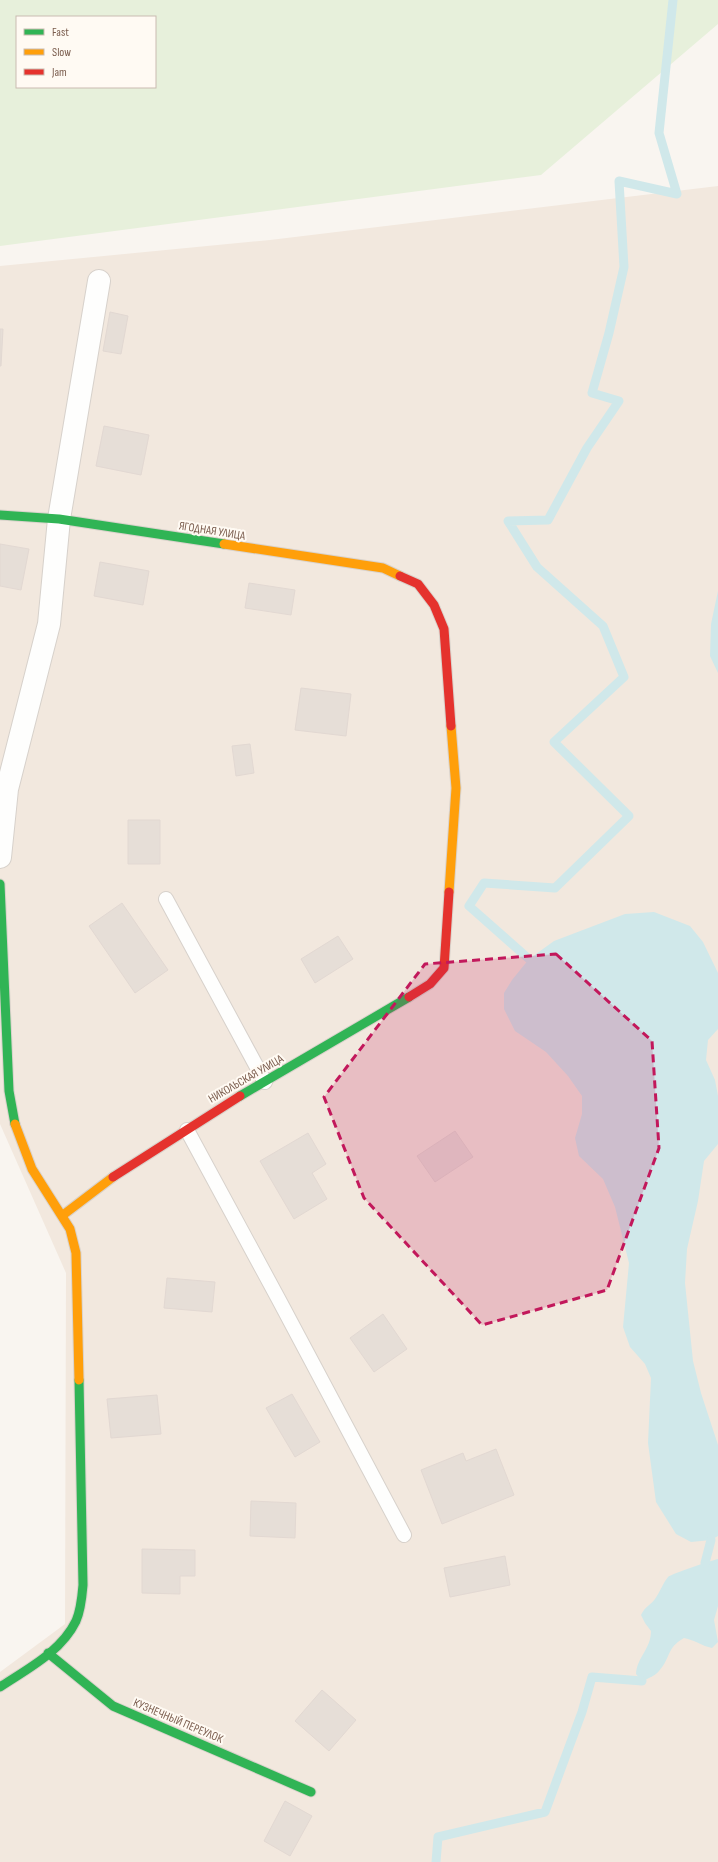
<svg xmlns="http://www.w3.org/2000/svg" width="718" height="1862" viewBox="0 0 718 1862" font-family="'Sofia Sans Condensed',sans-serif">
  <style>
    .residential { fill: #f2e8de }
    .green { fill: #e7f0db; fill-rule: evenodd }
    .water { fill: #d0e8ea }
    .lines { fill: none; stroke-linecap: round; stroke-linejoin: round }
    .stream { stroke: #d0e8ea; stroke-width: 9 }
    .building { fill: #e6ded7; stroke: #e2d8d2 }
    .lane-casing { stroke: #d7d1cb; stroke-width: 16 }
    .street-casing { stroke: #d7d1cb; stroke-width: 24 }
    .fast-casing { stroke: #d9d2cb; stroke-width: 11 }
    .slow-casing { stroke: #d9d2cb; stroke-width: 11 }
    .jam-casing { stroke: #d9d2cb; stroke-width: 11 }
    .lane { stroke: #fefefd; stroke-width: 14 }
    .street { stroke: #fefefd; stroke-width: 22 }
    .fast { stroke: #30b455; stroke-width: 9 }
    .slow { stroke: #ff9f0a; stroke-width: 9 }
    .jam { stroke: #e5322d; stroke-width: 9 }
    .marked { fill: #c2185b; fill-opacity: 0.2; stroke: #c2185b; stroke-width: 3; stroke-dasharray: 8 5; stroke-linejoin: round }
    .labels { text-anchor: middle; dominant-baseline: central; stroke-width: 4; stroke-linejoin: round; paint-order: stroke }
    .street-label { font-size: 12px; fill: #7a5c4d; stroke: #fffaf3 }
  </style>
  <rect width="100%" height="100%" fill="#f9f5f0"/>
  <path class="residential" d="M718,186V1862H0V1672L65,1624L66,1273L0,1124V266L270,240Z"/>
  <path class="green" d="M0,0H718V24L541,175L0,246ZM17,17H155V87H17Z"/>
  <path class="water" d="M718,591V673L710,656L711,624Z
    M654,912L690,926L703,942L718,973V1029L708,1040L706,1060L715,1080L718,1096V1144L704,1161L698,1201L687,1249L685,1283L693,1361L701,1393L718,1445V1536L711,1540L691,1542L676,1534L656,1502L648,1443L651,1378L645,1364L630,1347L623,1327L629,1263L615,1207L603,1179L579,1156L575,1138L582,1114V1096L568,1076L546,1052L515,1031L504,1009V993L512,980L529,959L554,941L625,914Z
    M718,1559V1606L714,1620L718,1642L712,1648C702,1646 695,1640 684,1638C666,1648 671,1658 659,1671C655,1676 649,1678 642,1681L636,1674C637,1657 651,1649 651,1631L645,1623L641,1615C646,1605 650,1606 655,1599C660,1592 663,1583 668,1577C671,1574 713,1560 718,1559Z"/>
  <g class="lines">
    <path class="stream" d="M529,959L469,906L484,883L555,888L629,816L554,742L624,677L603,626L537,567L508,521L548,520L587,448L619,401L592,393L609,333L624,267L619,181L677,194L659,133L673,0
      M705,1563L711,1540
      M436,1862L438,1837L545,1812L582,1712L592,1677L642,1681"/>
  </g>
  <path class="building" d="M110,312L128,316L121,354L103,351Z
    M0,329H3L1,366H0Z
    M104,426L149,435L141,475L96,466Z
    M0,544L29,549L21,590L0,586Z
    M100,562L149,571L143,605L94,596Z
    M249,583L295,590L291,615L245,608Z
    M301,688L351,694L346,736L295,730Z
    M250,744L254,773L236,776L232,746Z
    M128,820H160V864H128Z
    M122,903L168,970L135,993L89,926Z
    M338,936L353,959L315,983L301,959Z
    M455,1131L473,1157L435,1182L417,1156Z
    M308,1133L326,1164L312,1173L327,1199L294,1219L260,1161Z
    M167,1278L215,1282L212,1312L164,1308Z
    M383,1314L407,1349L374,1372L350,1338Z
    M292,1394L320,1442L295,1457L266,1408Z
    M157,1395L161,1434L111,1438L107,1399Z
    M496,1449L514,1495L442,1524L421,1470L463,1453L466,1461Z
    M251,1501L296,1503L295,1538L250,1536Z
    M142,1549L195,1550V1576H180V1594L142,1593Z
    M505,1556L510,1585L450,1597L444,1568Z
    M322,1690L356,1720L329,1751L295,1721Z
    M285,1801L312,1816L290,1856L264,1841Z"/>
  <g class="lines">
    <defs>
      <path id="lane" d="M166,899L265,1082
        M187,1130L279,1300L404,1535"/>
      <path id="street" d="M0,857L7,789L49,624L59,519L99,281"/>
      <path id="fast" d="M0,515L59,519L224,544
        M0,884L9,1091L15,1124
        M240,1096L409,997
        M48,1653L113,1706L311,1792
        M0,1687C27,1669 61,1652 76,1621C81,1610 82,1597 83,1585L79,1380"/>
      <path id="slow" d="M224,544L383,568L400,576
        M449,892L456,788L451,726
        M15,1124L32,1169L70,1229L76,1253L79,1380
        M63,1215L113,1177"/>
      <path id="jam" d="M400,576L418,584L434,605L444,629L451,726
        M409,997L430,984L444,968L449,892
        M113,1177L240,1096"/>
    </defs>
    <use href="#lane" class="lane-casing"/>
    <use href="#street" class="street-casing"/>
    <use href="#fast" class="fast-casing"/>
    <use href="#slow" class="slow-casing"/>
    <use href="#jam" class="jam-casing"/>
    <use href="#lane" class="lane"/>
    <use href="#street" class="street"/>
    <use href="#fast" class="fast"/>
    <use href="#slow" class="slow"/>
    <use href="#jam" class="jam"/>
  </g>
  <path class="marked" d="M556,954L652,1041L659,1148L607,1290L482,1325L364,1198L324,1097L425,964Z"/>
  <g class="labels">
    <g class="street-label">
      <text transform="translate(212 531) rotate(9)">ЯГОДНАЯ УЛИЦА</text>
      <text transform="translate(246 1079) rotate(-30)">НИКОЛЬСКАЯ УЛИЦА</text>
      <text transform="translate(178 1721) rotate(23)">КУЗНЕЧНЫЙ ПЕРЕУЛОК</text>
    </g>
  </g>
  <rect x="16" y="16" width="140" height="72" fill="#fffaf3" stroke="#cabbb1"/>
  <rect x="24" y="29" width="20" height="6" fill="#30b455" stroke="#cabbb1"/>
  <text x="52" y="36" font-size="12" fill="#7a5c4d">Fast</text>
  <rect x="24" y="49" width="20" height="6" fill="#ff9f0a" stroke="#cabbb1"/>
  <text x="52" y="56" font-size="12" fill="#7a5c4d">Slow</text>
  <rect x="24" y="69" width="20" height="6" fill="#e5322d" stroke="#cabbb1"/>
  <text x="52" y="76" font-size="12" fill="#7a5c4d">Jam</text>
</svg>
